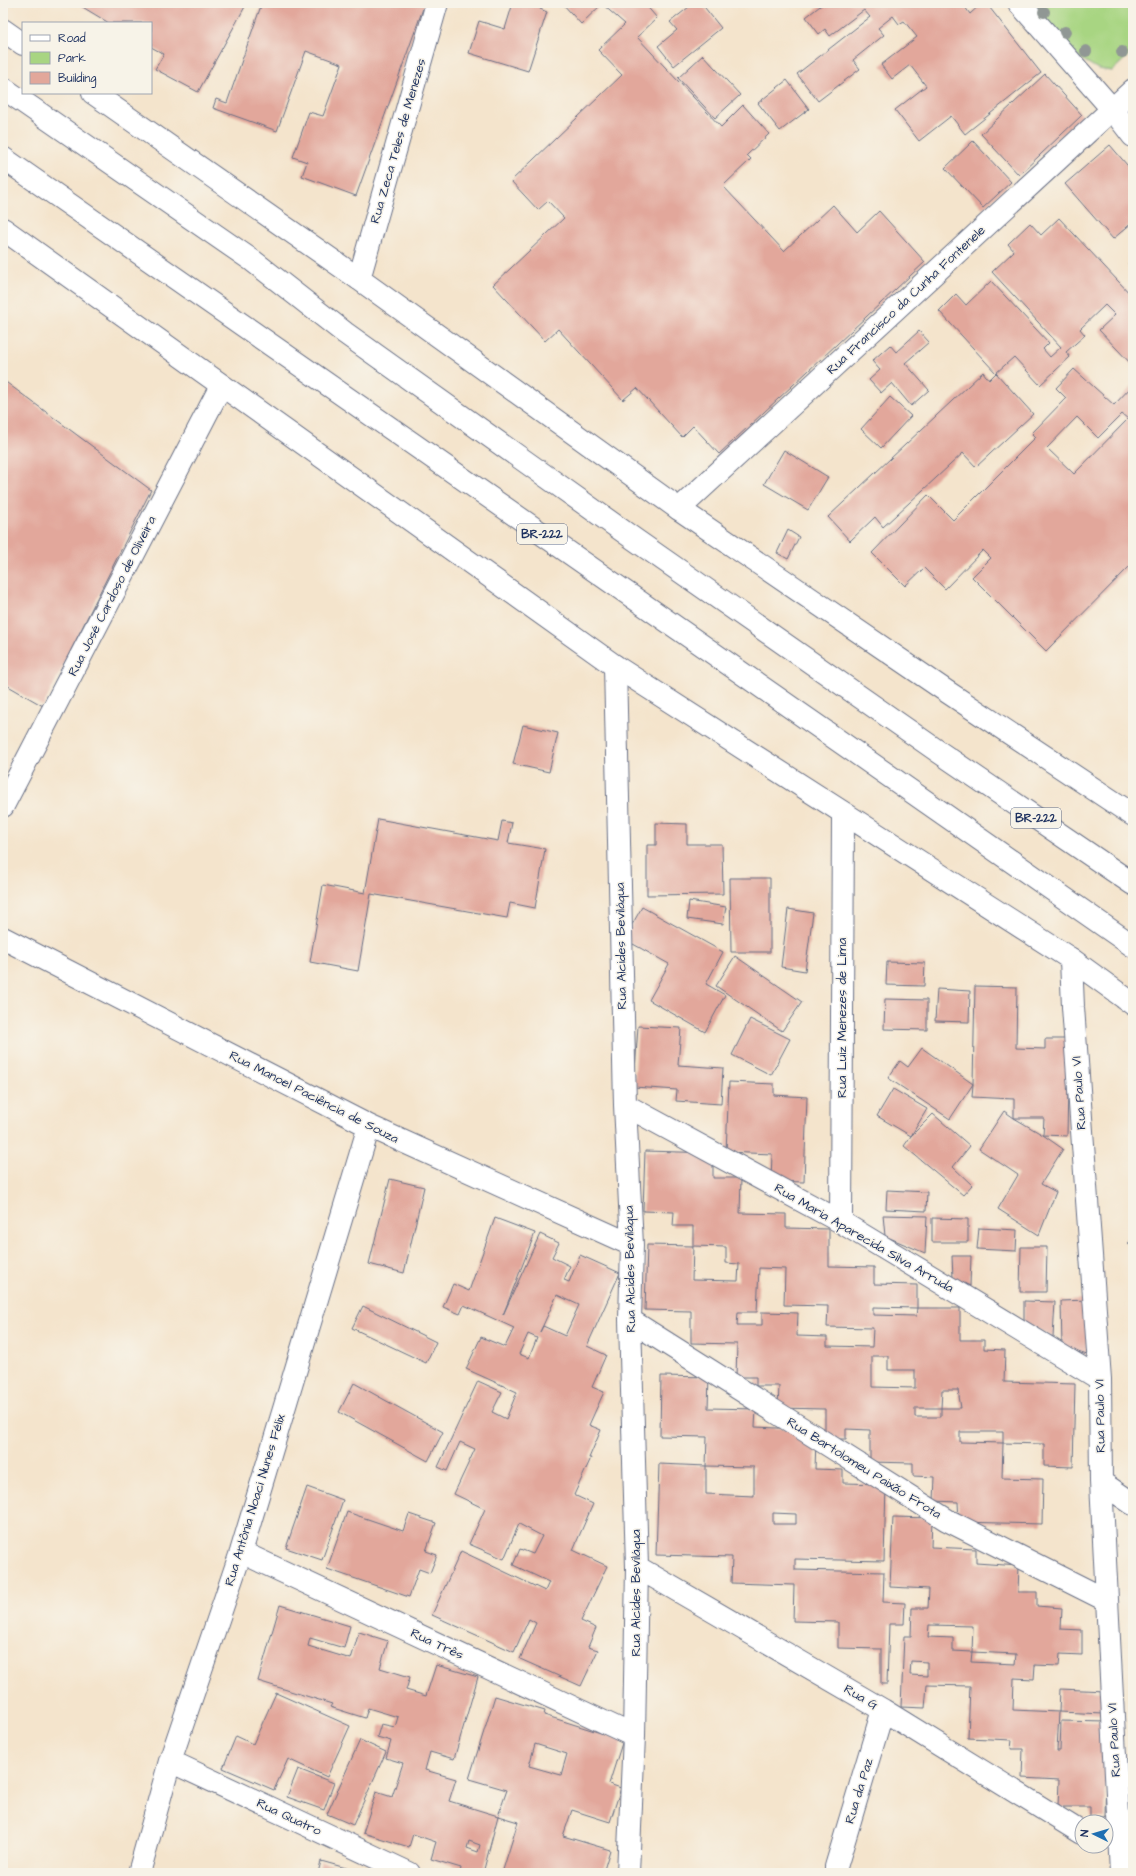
<svg xmlns="http://www.w3.org/2000/svg" width="1136" height="1876" viewBox="0 0 1136 1876" font-family="'Architects Daughter',sans-serif">
  <style>
    .green { fill: #a8d582; stroke: #628270 }
    .building { fill: #e2a79b; fill-rule: evenodd }
    .lines { fill: none; stroke-linecap: round; stroke-linejoin: round }
    .minor-casing { stroke: #676e84; stroke-width: 24 }
    .secondary-casing { stroke: #676e84; stroke-width: 24 }
    .trunk-casing { stroke: #676e84; stroke-width: 24 }
    .minor { stroke: #fff; stroke-width: 22 }
    .secondary { stroke: #fff; stroke-width: 22 }
    .trunk { stroke: #fff; stroke-width: 22 }
    .tree { fill: #909794 }
    .labels { text-anchor: middle; dominant-baseline: central; stroke-width: 3; stroke-linejoin: round; paint-order: stroke }
    .shield { fill: #f7f3e8; stroke: #5d6a87; stroke-width: 1 }
    .shield-label { font-size: 12px; font-weight: bold; fill: #1b2f5e }
    .street-label { font-size: 13px; fill: #1b2f5e; stroke: #f7f3e8 }
  </style>
  <rect width="100%" height="100%" fill="#f7f3e8"/>
  <filter id="ink" filterUnits="userSpaceOnUse"><feTurbulence type="fractalNoise" baseFrequency=".025" numOctaves="2"/><feDisplacementMap in="SourceGraphic" scale="8" xChannelSelector="R" yChannelSelector="G"/><feConvolveMatrix kernelMatrix="1 2 1 2 8 2 1 2 1" color-interpolation-filters="sRGB"/></filter>
  <filter id="wash" filterUnits="userSpaceOnUse"><feTurbulence type="fractalNoise" baseFrequency=".012" numOctaves="4" result="noise"/><feDisplacementMap in="SourceGraphic" scale="16" xChannelSelector="R" yChannelSelector="G"/><feGaussianBlur stdDeviation="0.9" result="paint"/><feColorMatrix in="noise" values="0 0 0 0 0 0 0 0 0 0 0 0 0 0 0 0 0 1.4 0 .05"/><feComposite in="paint" operator="in"/></filter>
  <g filter="url(#wash)">
    <rect width="100%" height="100%" fill="#f4e4cc"/>
    <path class="green" d="M1031,3H1133V51L1112,71L1098,69L1078,57Z"/>
    <g id="blocks">
      <path class="building" d="M76,3H247L198,92L155,69L164,54L151,47V23H109Z
        M262,3H425L356,196L302,176L307,162L293,157L309,112L323,116L342,64L306,51L277,131L213,108L216,99L227,103Z
        M513,3H541L540,9L547,12L528,71L469,53L479,21L505,29Z
        M562,3H601L602,4L581,24Z
        M604,3H644L657,18L637,37L721,127L743,105L769,134L747,155L751,159L723,186L784,251L833,205L857,232L879,211L925,262L719,454L693,426L682,437L637,388L623,400L558,329L545,341L493,285L564,218L548,201L538,210L511,181L622,75L598,50L625,24L602,4Z
        M694,3H701L721,28L674,66L658,46L677,30L670,22Z
        M824,3H883L885,6L889,3H962L970,14L982,3H986L1041,73L965,134L951,116L919,141L895,110L926,86L910,65L892,79L881,65L917,37L904,21L899,24L893,16L878,28L884,35L853,60L860,69L818,101L797,74L870,17L864,10L830,36L825,29L819,34L806,17Z
        M703,55L740,95L715,118L678,78Z
        M1045,74L1082,115L1019,175L981,134Z
        M787,80L809,109L780,131L758,103Z
        M973,141L1011,182L983,208L945,168Z
        M1110,145L1133,172V222L1113,239L1065,184Z
        M1059,218L1133,297V366L1099,330L1115,315L1105,305L1080,329L1085,335L1066,352L1070,357L1040,385L1014,357L996,373L939,311L956,294L966,305L991,281L1049,343L1043,349L1050,357L1061,347L992,272L1014,251L1008,244L1030,223L1041,235Z
        M1133,260V274L1128,263Z
        M919,331L929,342L905,363L929,390L911,406L892,383L881,393L869,380L880,370L872,361L890,345L896,352Z
        M1074,369L1114,405L1133,385V418L1130,422L1133,425V563L1046,651L972,577L991,558L983,550L945,589L924,568L905,586L872,553L928,495L953,520L1036,437L1032,433L1066,398L1056,388ZM1122,414L1128,419L1074,474L1047,448L1077,417L1098,438Z
        M983,372L989,380L996,373L1033,414L976,467L963,453L883,527L875,517L850,541L828,517Z
        M3,380L151,490L43,706L3,683Z
        M890,397L911,416L881,448L861,429Z
        M784,450L828,477L808,510L764,484Z
        M788,530L799,537L788,559L777,553Z
        M523,725L558,733L549,772L513,764Z
        M378,819L498,841L502,821L512,823L508,843L545,849L535,908L510,903L507,918L371,894L358,971L310,962L323,885L365,893Z
        M656,823L687,824V844H722L723,894L647,895V845H656Z
        M730,878H770V952H731Z
        M689,901L726,907L723,924L687,919Z
        M642,907L723,952L706,984L725,995L705,1032L649,1000L669,964L624,939Z
        M788,909L813,913L805,971L781,967Z
        M735,956L802,1002L782,1031L716,986Z
        M887,962L925,963L924,986L886,985Z
        M975,986L1017,987L1016,1048L1045,1049V1039H1069L1067,1136L1043,1135L1063,1149L1041,1184L1056,1192L1039,1235L998,1209L1018,1175L979,1149L1004,1111L1014,1118L1043,1135L1044,1118H1014V1099L972,1097L973,1084L950,1119L888,1078L900,1061L908,1067L922,1048L973,1084Z
        M937,989L970,991L969,1022L935,1021Z
        M885,999L927,1000V1030L884,1029Z
        M750,1019L790,1039L771,1075L732,1055Z
        M638,1026L681,1028L678,1065L723,1068L721,1104L676,1101L677,1090L634,1087Z
        M729,1082L774,1084V1095L807,1097L804,1182L771,1181L772,1154L726,1152Z
        M893,1089L927,1109L911,1136L933,1114L970,1146L953,1167L972,1185L963,1195L904,1146L911,1136L877,1116Z
        M645,1151L713,1153V1178H741L740,1213L786,1214V1228L829,1229V1266L874,1267V1284L917,1285V1308L873,1307V1315L916,1316L917,1308H960V1340H984V1349L1005,1350L1004,1382L1075,1384L1073,1467L1044,1466V1444L1003,1443V1432H960V1442L1003,1443L1002,1478L1043,1479L1042,1524L959,1522L958,1502L934,1501L935,1477L913,1476V1463L870,1462V1430L846,1429V1439H825V1409L778,1408L779,1386H756V1377H736L737,1344L691,1343V1311L645,1310L647,1245L693,1246L692,1280L738,1281L739,1264L726,1263V1247L693,1246V1226H673L674,1212L643,1211ZM759,1268L785,1269L784,1305L828,1306L827,1327L873,1328L872,1347L827,1346V1337L797,1336L798,1313L762,1312V1325H737L738,1312H757ZM872,1356H888V1370H915V1388L872,1387ZM942,1390H958L961,1408H941V1417H915V1408H941Z
        M390,1179L424,1187L404,1273L369,1264Z
        M887,1190L927,1192L926,1211L886,1209Z
        M883,1215L927,1216L925,1253L885,1236Z
        M495,1218L535,1233L503,1315L540,1234L559,1243L552,1257L570,1266L564,1280L569,1282L580,1255L620,1273L587,1346L606,1355L592,1387L604,1392L589,1425L601,1430L589,1458H591L574,1495L593,1504L573,1550L607,1566L581,1621L596,1628L588,1647L598,1650L581,1686L520,1659L536,1623L529,1619L514,1652L432,1615L461,1551L545,1591L549,1582L513,1565L520,1549L533,1554L542,1536L519,1524L504,1559L469,1544L485,1509L454,1494L475,1449L460,1442L447,1471L438,1467L478,1381L502,1392L492,1412L506,1419L517,1392L466,1369L481,1337L505,1347L514,1328L464,1305L460,1314L443,1307L453,1284L469,1291ZM557,1295L579,1305L565,1336L543,1326L540,1332ZM528,1334L537,1338L529,1358L519,1354Z
        M932,1218L968,1219V1242H932Z
        M979,1228L1017,1230L1016,1251L977,1249Z
        M1133,1236V1247L1128,1244Z
        M1021,1247H1047L1046,1292H1020Z
        M952,1256H971L970,1286L953,1278Z
        M1087,1300V1355L1062,1347L1061,1301Z
        M1024,1301L1055,1302L1053,1337L1024,1323Z
        M363,1306L436,1342L426,1363L352,1328Z
        M661,1376L709,1377L708,1408L756,1409L755,1427L799,1429V1440H816L815,1469L843,1470V1483L886,1484L884,1561L795,1559V1570L884,1572L883,1602L905,1603L904,1624H889L887,1684H881V1649L838,1648V1622L793,1621L794,1585L731,1583L732,1557L656,1555L659,1464L706,1466V1494L754,1496V1467L706,1466L707,1437L660,1436ZM773,1513L796,1514V1524H773Z
        M354,1383L443,1432L428,1461L339,1412Z
        M307,1487L343,1500L322,1560L286,1548Z
        M347,1512L403,1531L409,1514L436,1523L426,1551L437,1555L430,1573L419,1569L409,1597L327,1569Z
        M893,1517L932,1518L931,1547L976,1549V1563L1019,1566L1018,1592H1037V1606L1062,1608L1061,1629L1082,1630V1655L1060,1654L1059,1666L1035,1665L1034,1679L1014,1678L1013,1710L1059,1712L1060,1689L1105,1691L1104,1714L1059,1712L1057,1751H1060L1061,1721L1107,1722L1105,1818L1090,1817V1807H1058L1059,1780L1022,1778L1023,1749H1011L1012,1740L968,1738L970,1686L927,1685L925,1708L901,1707L904,1636H911L912,1608H928L929,1589L890,1587ZM929,1625L973,1626L972,1652L1016,1654L1015,1664L971,1662L972,1652L953,1651V1638L928,1637ZM911,1661L927,1662V1676L910,1675Z
        M280,1605L350,1626L344,1648L310,1638L308,1646L351,1659L359,1632L388,1641L380,1668L410,1677L406,1690L426,1696L436,1665L478,1677L454,1759L430,1752L425,1770L456,1779L449,1801L498,1816L483,1873H460L461,1868L431,1859L436,1842L413,1834L409,1847L363,1833L376,1792L392,1797L403,1763L386,1758L391,1741L377,1737L381,1724L395,1727L398,1717L368,1708L365,1718L330,1707L332,1704L258,1681ZM469,1841L480,1845L478,1852L467,1848Z
        M276,1693L350,1726L327,1777L288,1759L274,1790L223,1768L236,1736L253,1744Z
        M495,1696L545,1711L544,1715L623,1740L609,1784L621,1788L610,1822L572,1810L563,1836L610,1850L603,1873H502L518,1822L498,1816L507,1790L469,1779ZM535,1744L567,1754L561,1775L529,1766Z
        M360,1740L386,1752L353,1825L327,1814Z
        M298,1769L334,1783L324,1810L287,1797Z
        M321,1861L364,1873H318Z"/>
    </g>
  </g>
  <g filter="url(#ink)">
    <use href="#blocks" fill-opacity="0" stroke="#676e84" stroke-width="1"/>
    <g class="lines">
      <defs>
        <path id="minor" d="M1019,3L1113,110L1133,136
          M359,279L437,3
          M679,509L1133,90
          M615,666L625,1105L632,1245L630,1320L637,1567L634,1736L628,1873
          M3,806L221,386
          M3,938L369,1126L632,1245
          M1071,959L1073,1007L1100,1379L1101,1482L1121,1873
          M625,1105L841,1222L1100,1379
          M841,1222L843,814
          M630,1320L947,1520L1106,1600
          M1101,1482L1133,1504
          M241,1552L634,1736
          M637,1567L883,1710L1082,1833
          M170,1761L409,1873
          M139,1873L170,1761L241,1552L369,1126
          M836,1873V1867L883,1710"/>
        <path id="secondary" d="M3,30L23,44
          M93,93L359,279L679,509L946,691L1133,815
          M3,229L615,666L1071,959L1133,1004"/>
        <path id="trunk" d="M3,88L253,261L345,333L634,539L939,752L1133,884
          M3,158L1133,946"/>
      </defs>
      <use href="#minor" class="minor-casing"/>
      <use href="#secondary" class="secondary-casing"/>
      <use href="#trunk" class="trunk-casing"/>
      <use href="#minor" class="minor"/>
      <use href="#secondary" class="secondary"/>
      <use href="#trunk" class="trunk"/>
    </g>
    <g class="tree">
      <circle cx="1044" cy="12" r="6"/>
      <circle cx="1065" cy="32" r="6"/>
      <circle cx="1086" cy="51" r="6"/>
      <circle cx="1122" cy="52" r="6"/>
    </g>
  </g>
  <g class="labels">
    <g class="shield">
      <rect x="517" y="524" width="50" height="20" rx="3"/>
      <rect x="1011" y="808" width="50" height="20" rx="3"/>
    </g>
    <g class="shield-label">
      <text x="542" y="534">BR-222</text>
      <text x="1036" y="818">BR-222</text>
    </g>
    <g class="street-label">
      <text transform="translate(398 141) rotate(-74)">Rua Zeca Teles de Menezes</text>
      <text transform="translate(906 300) rotate(-43)">Rua Francisco da Cunha Fontenele</text>
      <text transform="translate(112 596) rotate(-63)">Rua José Cardoso de Oliveira</text>
      <text transform="translate(621 946) rotate(-91)">Rua Alcides Beviláqua</text>
      <text transform="translate(842 1018) rotate(-90)">Rua Luiz Menezes de Lima</text>
      <text transform="translate(1079 1093) rotate(-94)">Rua Paulo VI</text>
      <text transform="translate(314 1097) rotate(27)">Rua Manoel Paciência de Souza</text>
      <text transform="translate(864 1238) rotate(30)">Rua Maria Aparecida Silva Arruda</text>
      <text transform="translate(630 1269) rotate(-91)">Rua Alcides Beviláqua</text>
      <text transform="translate(1100 1416) rotate(-91)">Rua Paulo VI</text>
      <text transform="translate(864 1468) rotate(32)">Rua Bartolomeu Paixão Frota</text>
      <text transform="translate(255 1500) rotate(-73)">Rua Antônia Noaci Nunes Félix</text>
      <text transform="translate(636 1593) rotate(-90)">Rua Alcides Beviláqua</text>
      <text transform="translate(437 1644) rotate(25)">Rua Três</text>
      <text transform="translate(861 1697) rotate(30)">Rua G</text>
      <text transform="translate(1114 1740) rotate(-93)">Rua Paulo VI</text>
      <text transform="translate(859 1791) rotate(-73)">Rua da Paz</text>
      <text transform="translate(289 1817) rotate(25)">Rua Quatro</text>
    </g>
  </g>
  <rect width="1136" height="1876" fill="none" stroke="#f7f3e8" stroke-width="16"/>
  <rect x="22" y="22" width="130" height="72" fill="#f7f3e8" stroke="#9fa5b1"/>
  <rect x="30" y="35" width="20" height="6" fill="#ffffff" stroke="#9fa5b1"/>
  <text x="58" y="42" font-size="12" fill="#1b2f5e">Road</text>
  <rect x="30" y="52" width="20" height="12" fill="#a8d582" stroke="#9fa5b1"/>
  <text x="58" y="62" font-size="12" fill="#1b2f5e">Park</text>
  <rect x="30" y="72" width="20" height="12" fill="#e2a79b" stroke="#9fa5b1"/>
  <text x="58" y="82" font-size="12" fill="#1b2f5e">Building</text>
  <g transform="translate(1094 1834) rotate(275)"><circle r="19" fill="#f7f3e8" stroke="#9fa5b1"/>
  <path d="M0-3L7 15L0 10L-7 15Z" fill="#1f6fb2"/>
  <text y="-6" font-size="11" font-weight="bold" text-anchor="middle" fill="#1b2f5e">N</text>
  </g>
</svg>
